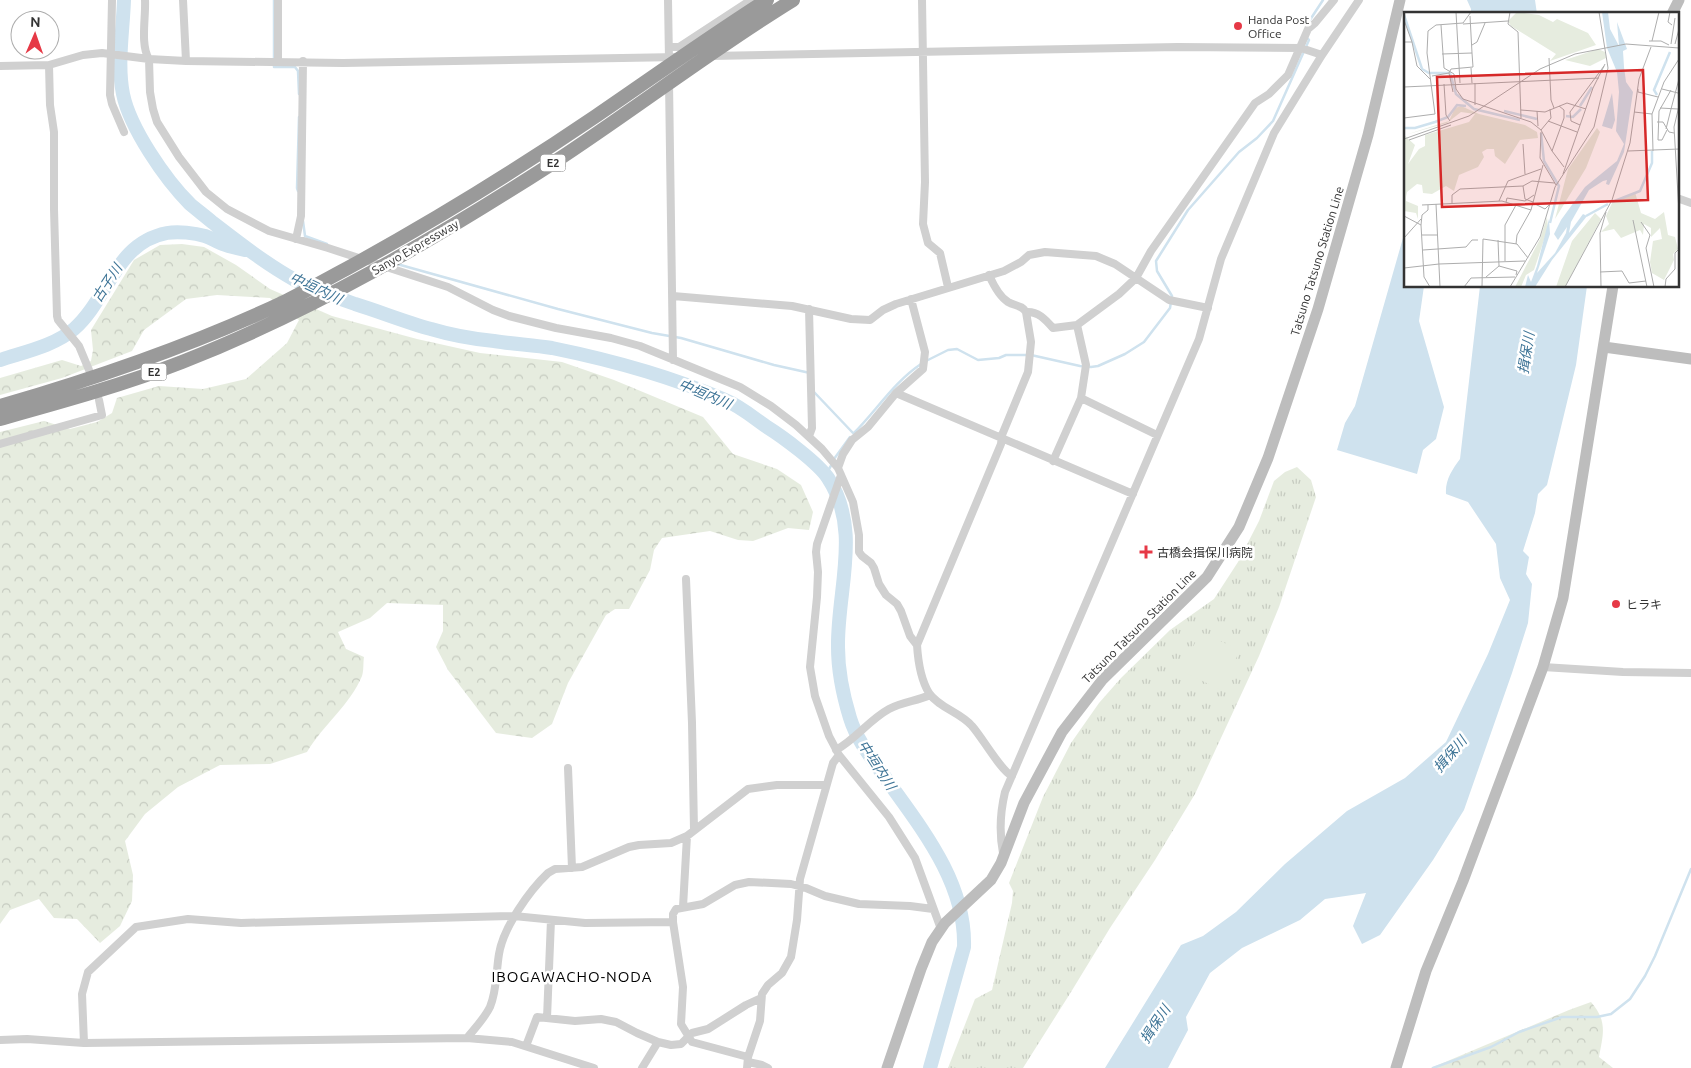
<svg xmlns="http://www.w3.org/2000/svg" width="1691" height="1068" viewBox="0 0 1691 1068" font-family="Ubuntu,'Noto Sans JP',sans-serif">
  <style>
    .forest { fill: url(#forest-crowns) }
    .park { fill: url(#park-tufts) }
    .garden { fill: #e6ecdf }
    .water { fill: #cfe2ee }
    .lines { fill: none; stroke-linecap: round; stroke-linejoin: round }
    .stream { stroke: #cfe2ee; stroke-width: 2.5 }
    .river { stroke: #cfe2ee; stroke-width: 14 }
    .street { stroke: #d0d0d0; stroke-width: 8 }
    .secondary { stroke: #bdbdbd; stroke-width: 11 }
    .highway { stroke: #9a9a9a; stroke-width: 14 }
    .poi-dot { fill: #e63946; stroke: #fff; stroke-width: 2 }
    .labels { text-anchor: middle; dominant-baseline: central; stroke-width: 5; stroke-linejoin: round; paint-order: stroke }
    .shield { fill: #fff; stroke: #707070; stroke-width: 1 }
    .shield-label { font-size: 11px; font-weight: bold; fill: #333 }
    .poi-label { font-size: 12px; fill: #333; stroke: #fff; text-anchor: start }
    .street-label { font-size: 12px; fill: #333; stroke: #fff }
    .water-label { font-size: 14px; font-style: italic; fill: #3f7597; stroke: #fff }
    .quarter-label { font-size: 15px; letter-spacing: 1px; fill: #000; stroke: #fff }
    .inset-river { fill: none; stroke: #cfe2ee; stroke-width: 2.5 }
    .inset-road { fill: none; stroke: #adadad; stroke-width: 1 }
    .view { fill: #d62828; fill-opacity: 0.15; stroke: #d62828; stroke-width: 2.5 }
    .inset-edge { fill: none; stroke: #333; stroke-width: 2.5 }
  </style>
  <defs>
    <pattern id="forest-crowns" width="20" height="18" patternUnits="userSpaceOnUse" patternTransform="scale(1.25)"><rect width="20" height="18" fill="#e6ecdf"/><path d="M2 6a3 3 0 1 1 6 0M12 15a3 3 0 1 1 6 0" fill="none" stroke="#c6cbc0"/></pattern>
    <pattern id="park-tufts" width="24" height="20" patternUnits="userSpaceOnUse" patternTransform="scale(1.25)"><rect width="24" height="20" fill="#e6ecdf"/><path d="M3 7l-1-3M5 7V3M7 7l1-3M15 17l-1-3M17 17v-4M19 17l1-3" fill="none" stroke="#c6cbc0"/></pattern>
  </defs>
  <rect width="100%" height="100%" fill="#fff"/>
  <path class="forest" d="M182,244L204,247L236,265L270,289L332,316L417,339L480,353L562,362L614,380L703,417L733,454L777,469L801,485L813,512L809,530L788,528L753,541L738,540L710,531L662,538L654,550L650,570L629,609H615L606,615L568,683L552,724L532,738L496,733L448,670L436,647L443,631V605L387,603L370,618L338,632L346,649L364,657C363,663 364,670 362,676C350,705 323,725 307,752L270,764L220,765L178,787L145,814L125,841L133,875L132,901L120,926L100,943L77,919L54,918L39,899L10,910L0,924V432L44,421L70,429L97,422L112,413L117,398L159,386L203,389L246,379L287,343L299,320L270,298L217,295L186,299L144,330L132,351L62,378L0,395V378L62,360L81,366L91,361L93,350L91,330L134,260L160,245Z
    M1591,1002C1608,1022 1603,1034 1599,1057L1613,1068H1431L1569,1010Z"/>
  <path class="park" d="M1297,467L1311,480L1316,497L1279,607L1259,656L1195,794L1155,860L1110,928L1071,992L1023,1068H948L975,999L992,990L1012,903L1013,891L1009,883L1043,797L1071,743L1099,703L1121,678L1170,630L1214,599L1238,562L1259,521L1274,481L1285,472Z"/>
  <path class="garden" d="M1200,632L1240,650L1221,690L1182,671Z"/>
  <path class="water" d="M1467,0H1535L1537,14H1471V9Z
    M1405,231V286H1424L1419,321L1444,407L1436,439L1423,450L1417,474L1337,450L1345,423L1355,406Z
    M1480,286H1587L1576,365L1547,485L1538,494L1535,513L1523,551L1529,557L1526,574L1532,584L1528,623L1512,673L1464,810L1433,860L1380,935L1362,944L1353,926L1366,893L1325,899L1300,920L1242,948L1210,973L1186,1017L1188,1030L1168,1068H1105L1181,945L1203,936L1236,912L1285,864L1347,811L1405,778L1446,742L1488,654L1510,600L1500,578L1496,544L1468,502L1446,494C1445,480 1452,470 1460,459Z"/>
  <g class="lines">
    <path class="stream" d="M274,0V67H295L298,71L299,94
      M1306,26L1323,0
      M298,191L297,188L299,117
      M303,221L305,236L327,244
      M397,264L558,309L652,333L681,338L774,365L810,373
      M926,361L948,350L957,349L978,360L999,358L1006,355H1031L1080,366L1091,367L1098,366L1125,354L1144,342L1170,308L1172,296L1157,271L1156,261L1188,210L1239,152L1257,138L1273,121L1309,40L1306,37
      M814,392L853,433
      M854,433C876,411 894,382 921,364
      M834,459L850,437
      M826,474L832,464
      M1433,1068L1491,1047L1519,1032L1562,1017H1597L1611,1014L1630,999L1645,976L1655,956L1691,869"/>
    <path class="river" d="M124,0C123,30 117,64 123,94C130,128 165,179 190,204C197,210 205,216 212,222C238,242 266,264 295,280C315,290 335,297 355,304C381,312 405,322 431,329C451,335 473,339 494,341C513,344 533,345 552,348C611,360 670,376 725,400C740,406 754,418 767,427C783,437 818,463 828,478C862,530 837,590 838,647C838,671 843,695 850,718C857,741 873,760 887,780C922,829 966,883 964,947L930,1068
      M0,360C24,352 54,346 74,329C109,298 115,243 167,233C178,231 195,233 205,236C211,238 217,242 223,244C230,247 238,248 245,250"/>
    <path class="street" d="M112,0L110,95L112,104L124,132
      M145,0C146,17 140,45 149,59L150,92L153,109L157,122L179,157L206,192L227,209L269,231L328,248L448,287L493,310L509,316L556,328L611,338L640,346L740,387L771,406L796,425L822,449L838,468L853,502L859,535V552L862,556L871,563L874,568L879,584L886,595L897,604L901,611L910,636L917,645
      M183,0L186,61
      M278,0V61
      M668,0L669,60
      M922,0L925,182L923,224L928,243L940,253L948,287
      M669,47H679L751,0
      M710,56L1178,47L1301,48L1322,55
      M49,65L50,105L54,132V209L57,316L58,320L79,346L89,370
      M0,66L49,65L83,55L102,53L149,59L186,61L343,63L679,57
      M669,82L673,360
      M1677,198L1691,203
      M296,239L301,216L303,61
      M989,275C993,284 1000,297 1008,302C1015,306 1022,305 1026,312L1031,342L1028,372L1002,435L1001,444L917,645C918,661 921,680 929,693C939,708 960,712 972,726C982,737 1001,771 1012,776
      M673,296L792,306L851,319L870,320L883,310L896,304L1004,271L1021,262L1029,255L1045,252L1096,256L1115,264L1169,300L1208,308
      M1026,312C1038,311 1045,319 1053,328L1077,325
      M896,393L1133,494
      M1157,435L1081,398L1086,365L1077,325L1119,294L1136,278L1151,251L1255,103L1269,94L1288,75L1308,29L1315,23L1334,0
      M809,436L812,428L809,309
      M0,444L102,415L99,400
      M1053,461L1081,398
      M838,468L843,454L852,440L868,427L896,393L923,369L925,352L911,299
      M841,475L817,544L816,552L818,572L817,597L810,667L815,696L829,736L839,755L889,817L915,858L941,929
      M686,579L692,723L694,830
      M1543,667L1623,672L1691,673
      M836,750C856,739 869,720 889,709C902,702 917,701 930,695
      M568,768L572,868
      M1003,853C999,832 1000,813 1005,792L1199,339L1221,259L1274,133L1322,55L1359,0
      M683,907L687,836
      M673,922L683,987L681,1024L692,1042L748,1057
      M547,1018L551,920
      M467,1038C475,1028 484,1019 490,1007C497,990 496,972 499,954C503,928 529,891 548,873L555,869L582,867L629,847L639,845L671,843L687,836L748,789L777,785H826
      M0,1040L27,1039L84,1043L467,1038L512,1042L594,1068
      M84,1043L82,994L88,972L136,927L188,919L241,923L514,916L585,923L673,922V914L676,909L703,904L735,885L749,882L791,884L806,888L825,896L859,904L910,906L933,909
      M526,1046L537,1017L575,1021L601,1019L616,1022L637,1033L658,1042L671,1045L681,1044L692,1033L708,1029L746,1005L761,998
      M748,1062L762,1065L768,1068
      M642,1068L658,1042
      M747,1068L748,1057L760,1021L762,994L768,985L782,973L791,957L797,920L800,879L833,763L839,755"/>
    <path class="secondary" d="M1672,14L1679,0
      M1604,347L1691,359
      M887,1068L921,969L932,942L945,923L991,880L1001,863L1024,803L1062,732L1103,679L1207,577L1239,527L1268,458L1318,309L1368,135L1400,0
      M1396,1068L1426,971L1463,881L1543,667L1563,598L1613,286"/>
    <path class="highway" d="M0,406C97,378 193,345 284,302C305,292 325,280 346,269C432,222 515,171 596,116C653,77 709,37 767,0
      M0,419C61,402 123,385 182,362C312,311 435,239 553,163C634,110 710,51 793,0"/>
  </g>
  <g class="poi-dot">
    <circle cx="1238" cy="26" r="5"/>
    <path d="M1143.5 544.5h5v5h5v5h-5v5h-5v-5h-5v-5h5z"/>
    <circle cx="1616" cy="604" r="5"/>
  </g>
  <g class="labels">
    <g class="shield">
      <rect x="540.5" y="154.5" width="25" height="17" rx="4"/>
      <rect x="141.5" y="363.5" width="25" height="17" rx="4"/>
    </g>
    <g class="shield-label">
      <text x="553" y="163">E2</text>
      <text x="154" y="372">E2</text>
    </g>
    <g class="poi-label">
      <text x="1248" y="19">Handa Post<tspan x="1248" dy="14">Office</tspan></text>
      <text x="1157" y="552">古橋会揖保川病院</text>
      <text x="1626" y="604">ヒラキ</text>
    </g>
    <g class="street-label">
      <text transform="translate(415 247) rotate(-30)">Sanyo Expressway</text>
      <text transform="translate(1317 261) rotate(-73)">Tatsuno Tatsuno Station Line</text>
      <text transform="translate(1139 626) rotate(-45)">Tatsuno Tatsuno Station Line</text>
    </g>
    <g class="water-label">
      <text transform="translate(107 283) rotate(-57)">古子川</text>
      <text transform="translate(316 288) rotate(25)">中垣内川</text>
      <text transform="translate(1526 353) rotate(-81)">揖保川</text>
      <text transform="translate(705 394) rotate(23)">中垣内川</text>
      <text transform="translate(1450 754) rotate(-49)">揖保川</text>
      <text transform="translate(877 765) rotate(57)">中垣内川</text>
      <text transform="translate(1155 1024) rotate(-56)">揖保川</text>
    </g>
    <g class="quarter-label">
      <text x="572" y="976">IBOGAWACHO-NODA</text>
    </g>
  </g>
  <g transform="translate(1404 12)">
    <rect width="275" height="275" fill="#fff"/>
    <path d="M113,0L135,3L149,10L153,7L184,21L192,33L146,49L152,42L107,14L104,9ZM194,37L201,40L202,46L186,54L161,48ZM57,94L75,102L121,113L133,120L134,126L116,128L101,152L91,144L90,137H83L78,140L80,145L74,155L55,163L50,179L42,174L28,182L19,181L18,173L13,172L3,180L2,185V189L14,194V207L12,201L0,199V123L11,133L4,152L15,137L21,134V123L65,110L71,102L57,100L43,111L1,123L45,109L51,96ZM231,180L237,201L251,207L260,200L264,223L271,225L274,237L269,242L270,248L260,268L248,261L246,250L249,229L258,227L256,216L247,225V216L240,212L239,223L236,218L217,226L210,217L197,220L205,212L202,204L208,191Z" fill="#e6ecdf"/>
    <path d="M193,116L196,120L182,156L151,207L164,157ZM191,201L197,207L161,275H152L168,229ZM143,205L144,216L130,258L122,263L117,275H111L136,227Z" fill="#e6ecdf"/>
    <path d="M198,0H204L206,17L215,34L213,10L223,37L219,39L220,55L222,70L229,80L220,140L205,173L202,172L203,168L199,169L185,178L167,210L165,221L179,202L183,204L148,248L131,275H121L124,263L127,270L133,254L145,207L146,222L133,261L151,241L162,221L163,215L154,228L150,222L157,208L181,175L213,149L220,132L212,119L215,80L213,60L203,36ZM208,81L211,108L208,117L198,114Z" fill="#cfe2ee"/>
    <path class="inset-river" d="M0,3L18,57L25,61H46L52,82L70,97L116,108M253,83L250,78L266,40M176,94L188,75M100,99L133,107M162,104L169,105L177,97M0,116H11L31,110L44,105L53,93L62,94M137,121L140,149L155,174L146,211M208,190L236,179L248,151V139M182,204L204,192"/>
    <path class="inset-road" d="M52,0L56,71M106,0L104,12L114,20L117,106M266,0L264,10L268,13M0,8L8,30M59,12L104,9M37,13L40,56L50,62L52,77L59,87L127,110L137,118L148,139M245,29H257L265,33M248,29L255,0M0,30H8L13,54L26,67M267,32L271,6M271,32L275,17M68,33L73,30L81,11M38,42L68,41L66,4M145,46L147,88L150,96M67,56L68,71M28,64L45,61M40,72L42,103L46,109M0,75L195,66M234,77V80L254,85M258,77L274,81M49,80L45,61L47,57L69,55L68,41M71,93V71M155,94L160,98V106L148,139L160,155M275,94L270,115L275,200M256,96L274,97M267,97L275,67M117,98L141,100L163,91L182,97M133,99L134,114M230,100L248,102M0,106L31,102L23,41L24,19L32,13L59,11L67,0M144,109L173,120M253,110H259L265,120L270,121M176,113L167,109L166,100L200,54M262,117L267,97M137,118L147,106L146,97M263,118L258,128H254L255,99L267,78M137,120L136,146L152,173M0,127L65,104L136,57L171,42L222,32L275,36M5,128L47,113M119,132L121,162M224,139L275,137M249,139L248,102L260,70L275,47M159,162L189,76L201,52M119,174L121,187L129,190M95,189L104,169L137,157M102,190L103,186L121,189L130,183M48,191V183L56,177L119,174L128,169L151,171M129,191L141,197L145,193M32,192L36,275M18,193L98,189L127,198M24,193V198L18,203L17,213L20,265L26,275M0,204L17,213M229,208L243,275M237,210L246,223L242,236L250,275M18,223H34M0,226L17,207M112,232L113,223L127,198L139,153M19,238L62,235L68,228H74M101,249V213L112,193M95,254L113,259L112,263M0,256L35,252L121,249M196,260L218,259L225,271L242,269M82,265L95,254L94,228M60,275L67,266L111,265M78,275L79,227L113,232L124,246M106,275L136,225L151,175L190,115L204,56L195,0M161,275L208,188L226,131L235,67L247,35M197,275L196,221L202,200M261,275L262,267L271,257V241L275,237M275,275V241"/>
    <path class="view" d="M239,58L244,188L38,195L33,65Z"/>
    <rect width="275" height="275" class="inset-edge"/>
  </g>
  <g transform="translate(35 35) rotate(2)"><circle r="24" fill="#ffffff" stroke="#adadad"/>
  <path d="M0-4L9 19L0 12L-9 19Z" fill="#e63946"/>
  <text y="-8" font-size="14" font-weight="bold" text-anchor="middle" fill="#333333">N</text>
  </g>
</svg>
